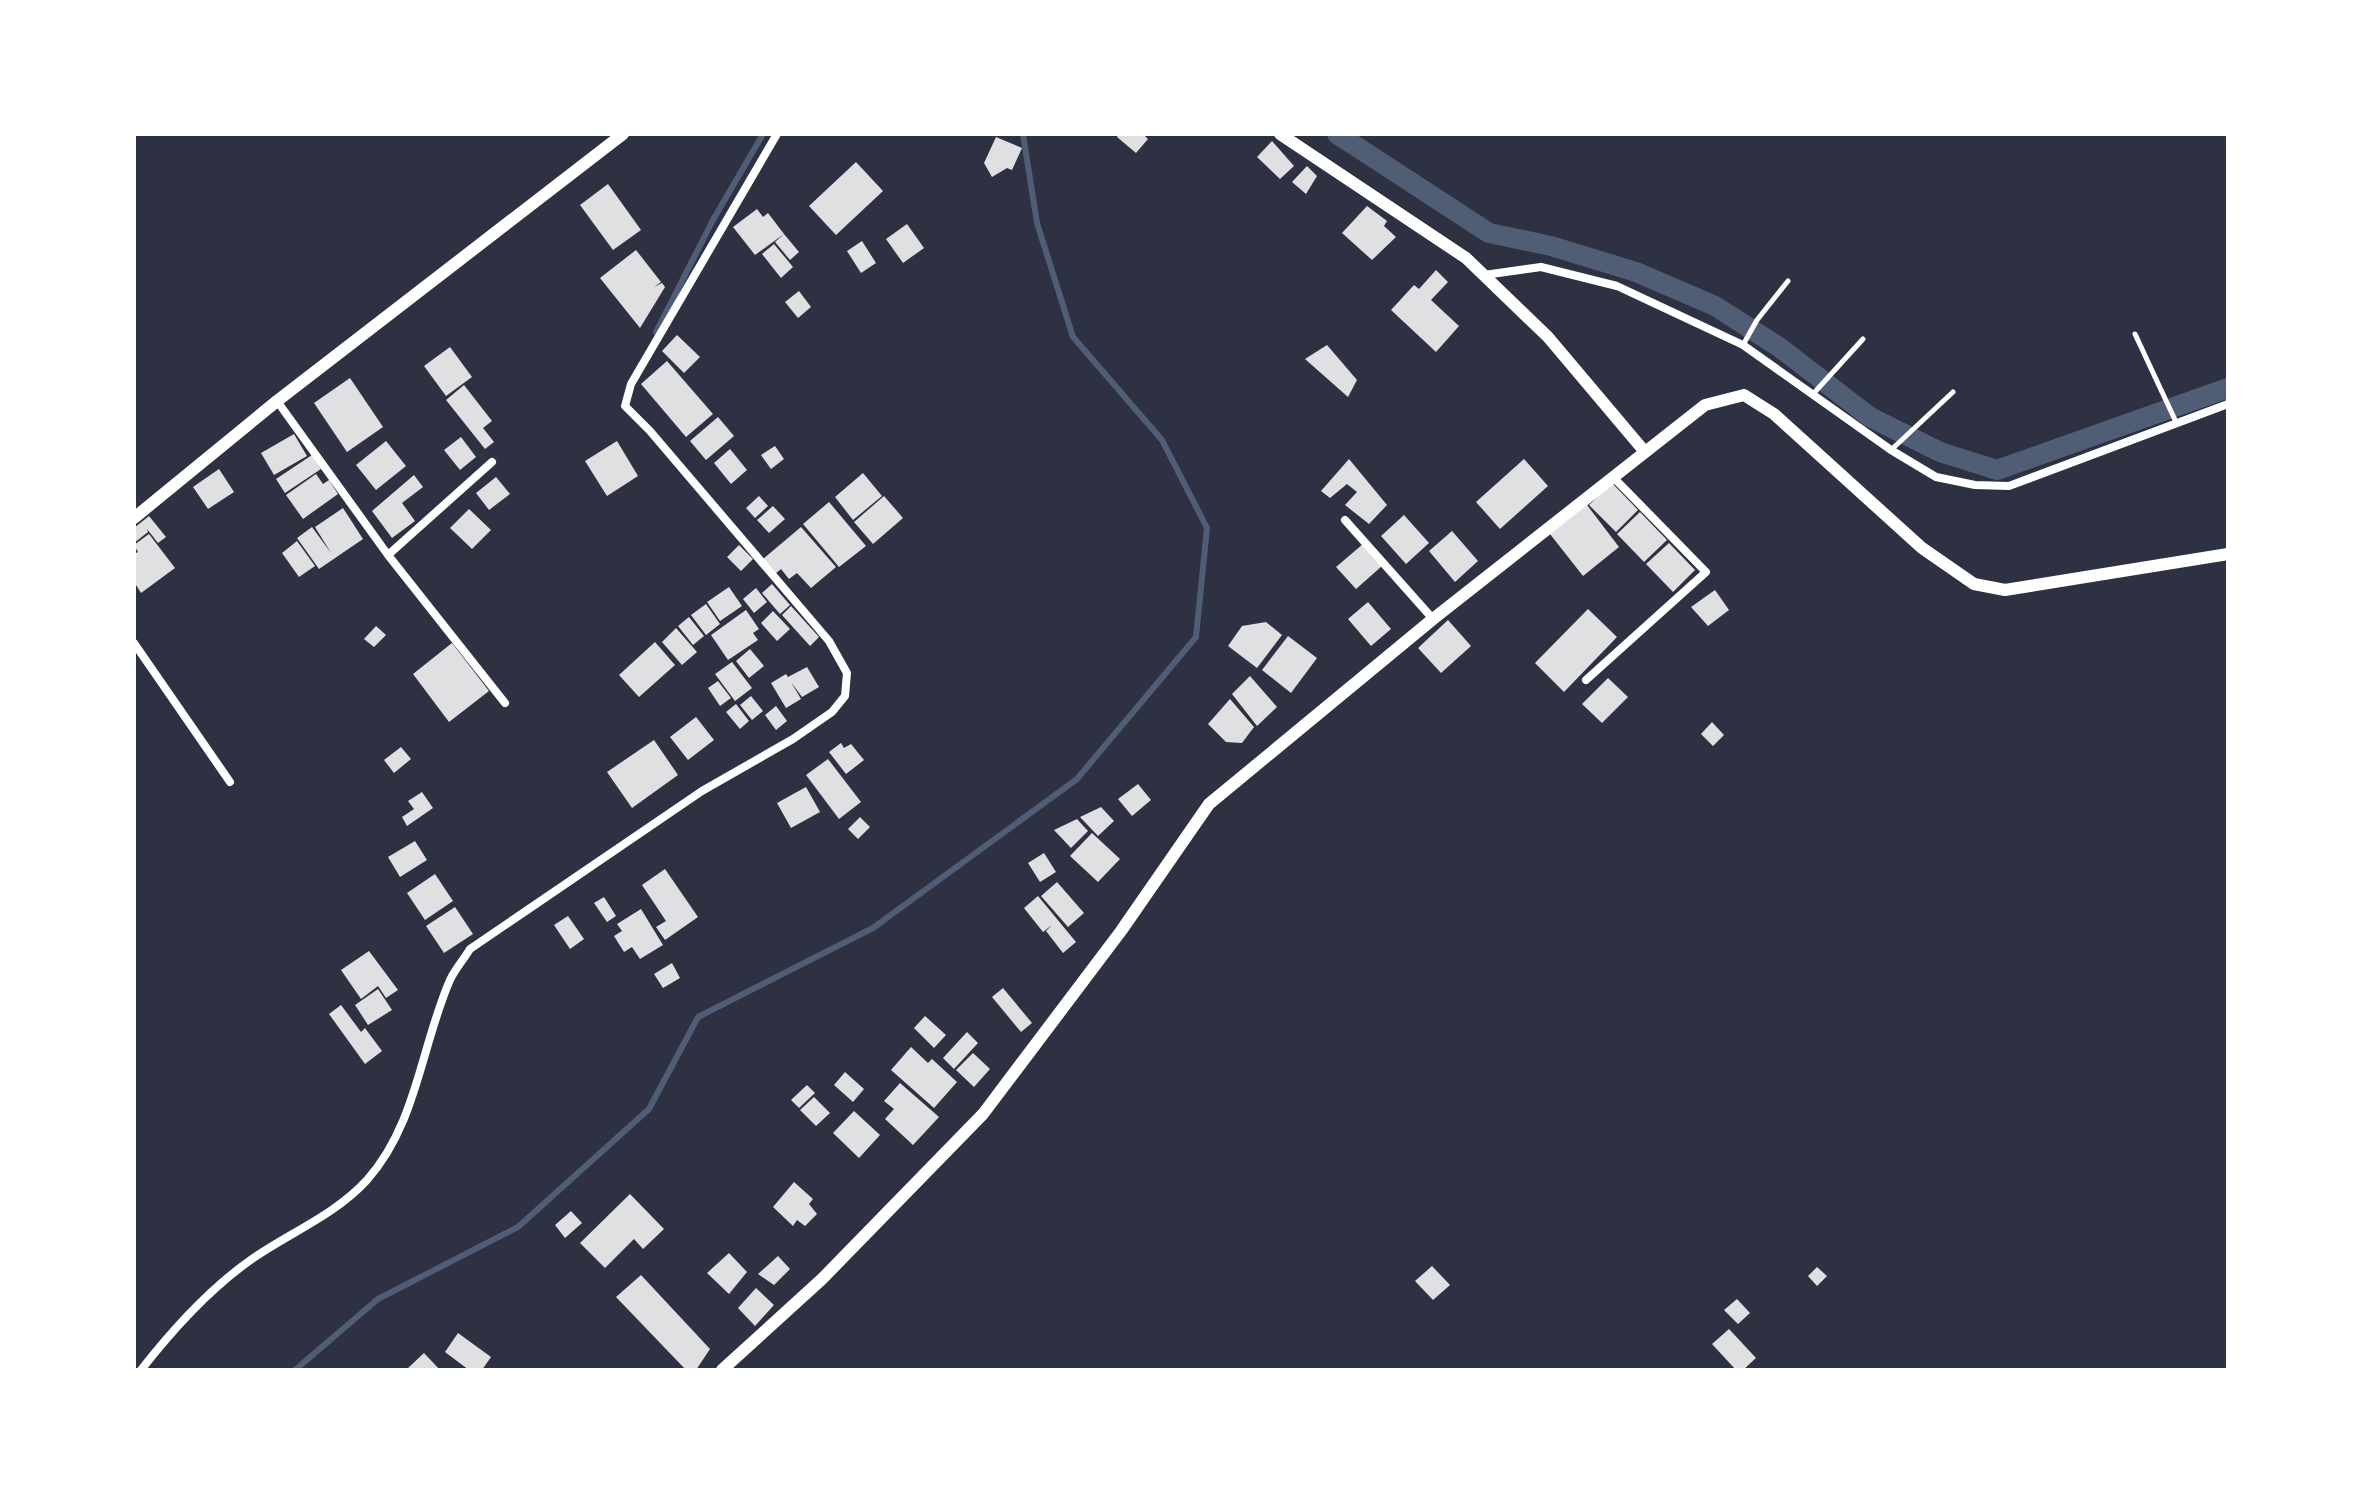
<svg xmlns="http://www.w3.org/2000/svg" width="2362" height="1504" viewBox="0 0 2362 1504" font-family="Mulish,sans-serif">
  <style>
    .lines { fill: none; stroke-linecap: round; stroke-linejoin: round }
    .stream { stroke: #4f5d75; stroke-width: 6 }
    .canal { stroke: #4f5d75; stroke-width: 20 }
    .building { fill: #e0e0e3 }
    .service { stroke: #fff; stroke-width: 5 }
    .minor { stroke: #fff; stroke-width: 8 }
    .tertiary { stroke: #fff; stroke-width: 12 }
  </style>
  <rect width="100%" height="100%" fill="#2d3142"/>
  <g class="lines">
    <path class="stream" d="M656,332L713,220L763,134
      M295,1370L378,1299L518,1227L649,1109L698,1017L873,928L1077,779L1196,637L1207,528L1162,440L1073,337L1037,223L1023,134"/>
    <path class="canal" d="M1337,134L1489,233L1551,246L1636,272L1715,306L1779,347L1870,417L1940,452L1997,470L2228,388"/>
  </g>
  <path class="building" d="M1119,134H1143L1148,139L1136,153L1117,137Z
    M996,137L1022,148L1012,170L1007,168L992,177L984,163Z
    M1272,141L1294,166L1280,179L1257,157Z
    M856,162L883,191L836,235L809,206Z
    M1307,166L1317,176L1306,194L1292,182Z
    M608,184L641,230L613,250L580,205Z
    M1367,206L1387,221L1384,226L1396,237L1372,260L1342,233Z
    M757,209L763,217L768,213L784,234L755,255L733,227Z
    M907,224L924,248L903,263L886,239Z
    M784,234L799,252L790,260L775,242Z
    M862,241L876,263L861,273L847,251Z
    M774,244L793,267L781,278L762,254Z
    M636,250L661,282L654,287L662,283L665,287L640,328L600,278Z
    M1436,270L1448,282L1431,300L1459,326L1436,352L1391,310L1414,285L1419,289Z
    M799,291L811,307L798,318L785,302Z
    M677,335L700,357L684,373L662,351Z
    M1327,345L1357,380L1348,397L1305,359Z
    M450,347L472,377L446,396L424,366Z
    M667,361L713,414L686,437L641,384Z
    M350,378L383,427L347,452L314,403Z
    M464,385L492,421L483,428L494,442L485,449L446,400Z
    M718,417L734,436L706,460L690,441Z
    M294,434L307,456L274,475L261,453Z
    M461,437L476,457L460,470L444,450Z
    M386,441L406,466L376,490L356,465Z
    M617,441L638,476L607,496L585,461Z
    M775,446L784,459L771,469L761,455Z
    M730,449L747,470L731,484L714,463Z
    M312,455L321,469L285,493L276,479Z
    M1349,459L1387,505L1369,524L1345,505L1357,492L1347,484L1330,498L1321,491Z
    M1524,459L1548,486L1500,529L1476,502Z
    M219,469L234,492L208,509L193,487Z
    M863,473L882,496L853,520L835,497Z
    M316,474L323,484L329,480L338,494L303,519L286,495Z
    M414,475L423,487L402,503L415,521L392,538L372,511Z
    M496,477L510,494L489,510L476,493Z
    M1612,483L1638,510L1616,532L1589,505Z
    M759,496L768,506L755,518L746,508Z
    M884,496L903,518L873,544L854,522Z
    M829,502L866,546L839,567L803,524Z
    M1587,505L1619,547L1583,576L1550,534Z
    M773,506L785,519L769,533L757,520Z
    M343,508L363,539L319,569L297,538L312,527L331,553L315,527Z
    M469,509L491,530L472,549L450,528Z
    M1640,512L1667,540L1644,562L1617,534Z
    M1404,515L1429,543L1406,564L1381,536Z
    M149,516L166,537L158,543L147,529L148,532L134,543V528Z
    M801,527L836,567L811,588L797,573L789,579L781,569L775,574L763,559Z
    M1452,531L1478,561L1455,582L1429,551Z
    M149,534L175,568L141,593L136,585L134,587V554L138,552L134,545Z
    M297,541L315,566L299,577L282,553Z
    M1669,543L1695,570L1673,592L1646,564Z
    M1363,544L1382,566L1356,589L1336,567Z
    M739,545L753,559L741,571L727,557Z
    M772,584L790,605L780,614L762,593Z
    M729,587L742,606L720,621L707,602Z
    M756,588L767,602L754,613L743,599Z
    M1715,590L1729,610L1708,626L1691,607Z
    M1368,602L1391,629L1371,646L1348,619Z
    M706,604L720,624L706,635L691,615Z
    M791,606L819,637L810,646L782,615Z
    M1588,609L1617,637L1564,692L1535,663Z
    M746,610L759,629L753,633L758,640L728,660L711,635Z
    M773,611L790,629L777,641L761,623Z
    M689,617L704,636L693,645L678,626Z
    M1448,620L1471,646L1441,673L1418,648Z
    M1266,622L1282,635L1257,668L1228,646L1242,626Z
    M376,626L386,635L374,647L364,639Z
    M676,628L697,652L682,665L662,642Z
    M1288,636L1317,658L1291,693L1262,670Z
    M655,642L675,665L639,697L619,675Z
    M452,643L489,691L449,722L413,674Z
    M750,649L764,666L749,678L736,661Z
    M732,662L752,688L735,701L715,674Z
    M807,667L819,687L802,697L791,682L801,699L786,708L771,683L786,674L788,677Z
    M1250,676L1277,707L1257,726L1232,694Z
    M1608,678L1628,697L1602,723L1582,704Z
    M718,681L731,698L720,706L708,688Z
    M751,696L763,711L752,720L740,705Z
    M1230,699L1254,727L1242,743L1226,742L1208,724Z
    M736,704L749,721L740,729L726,712Z
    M776,706L787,721L776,730L765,715Z
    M696,717L714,740L688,760L670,737Z
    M1712,722L1724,735L1713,746L1701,734Z
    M654,740L678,775L632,808L607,772Z
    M841,743L844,748L851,744L864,760L846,774L829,752Z
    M401,747L411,759L394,773L384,760Z
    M828,759L861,802L839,819L806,775Z
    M1138,784L1151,800L1132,816L1118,799Z
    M806,787L820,812L791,828L777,803Z
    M422,792L433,808L407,826L402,817L414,809L408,801Z
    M1101,807L1114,821L1098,836L1080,817Z
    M860,817L870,827L858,839L848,829Z
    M1077,819L1088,831L1071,848L1054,830Z
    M1092,833L1120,859L1098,882L1070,856Z
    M415,841L427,860L400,877L388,857Z
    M1044,853L1056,872L1040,882L1028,863Z
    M665,869L698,917L665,940L656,927L666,921L642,885Z
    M435,874L453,901L425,920L407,893Z
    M1057,882L1084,913L1068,927L1041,896Z
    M1038,896L1076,942L1063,953L1046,931L1052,925L1043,932L1024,908Z
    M604,897L616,916L607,922L594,903Z
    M455,907L473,934L444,953L426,926Z
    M641,909L663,945L640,959L632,947L624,952L614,936L622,931L617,924Z
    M568,916L584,939L570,949L554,925Z
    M369,951L398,990L386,998L378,986L361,999L341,970Z
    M672,963L680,978L663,988L654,974Z
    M1003,988L1032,1023L1021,1032L992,997Z
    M378,989L392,1010L368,1025L355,1005Z
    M341,1005L361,1032L365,1028L382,1051L365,1064L329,1014Z
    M925,1016L946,1035L934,1048L914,1028Z
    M967,1032L978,1043L954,1069L943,1058Z
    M911,1047L928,1063L932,1059L957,1082L934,1108L891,1070Z
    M973,1053L990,1069L974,1087L956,1070Z
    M845,1072L864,1089L853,1102L834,1085Z
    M900,1083L939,1117L913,1145L885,1119L894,1109L884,1101Z
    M807,1085L815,1093L799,1108L791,1100Z
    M814,1097L830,1113L816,1126L800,1110Z
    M854,1111L880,1135L859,1158L833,1133Z
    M794,1182L813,1199L809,1204L817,1214L805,1226L797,1220L793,1226L773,1207Z
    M630,1194L664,1229L643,1249L634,1239L605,1268L580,1243Z
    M571,1211L582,1223L565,1238L555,1225Z
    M729,1253L747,1272L729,1294L707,1273Z
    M778,1256L790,1269L774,1285L758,1274Z
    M1432,1266L1450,1285L1433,1300L1415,1281Z
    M1817,1267L1827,1276L1817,1286L1808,1276Z
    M641,1275L710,1349L696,1370H686L616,1297Z
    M756,1288L774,1305L755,1326L738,1308Z
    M1737,1299L1750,1313L1738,1324L1724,1310Z
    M1729,1329L1756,1358L1743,1370H1736L1712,1344Z
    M458,1333L491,1357L482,1370H469L445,1352Z
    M424,1353L440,1370H406Z"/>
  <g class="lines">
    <path class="service" d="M2135,334L2176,422
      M1743,345L1757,320L1788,281
      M1813,394L1863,339
      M1891,450L1953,392"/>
    <path class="minor" d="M1484,275L1541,267L1617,286L1743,345L1891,450L1936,477L1975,485L2009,486L2228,404
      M277,401L388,555L505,703
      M1345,520L1433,619
      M388,555L492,462
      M134,643L230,782
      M1586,680L1706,572L1613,477
      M141,1370C173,1329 209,1289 252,1259C291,1232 335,1215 367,1180C417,1124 421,1046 450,980C455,969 464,959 470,949L702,791L793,739L832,712L845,696L847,673L829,641L650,431L625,406L631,384L777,134"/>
    <path class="tertiary" d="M1280,134L1466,258L1548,337L1645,452
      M134,518L277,401L623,134
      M722,1370L822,1279L983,1114L1121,931L1209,804L1433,619L1705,405L1744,395L1774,414L1922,548L1974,584L2005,590L2228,554"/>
  </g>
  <rect width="2362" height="1504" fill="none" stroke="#ffffff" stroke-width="272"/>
</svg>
